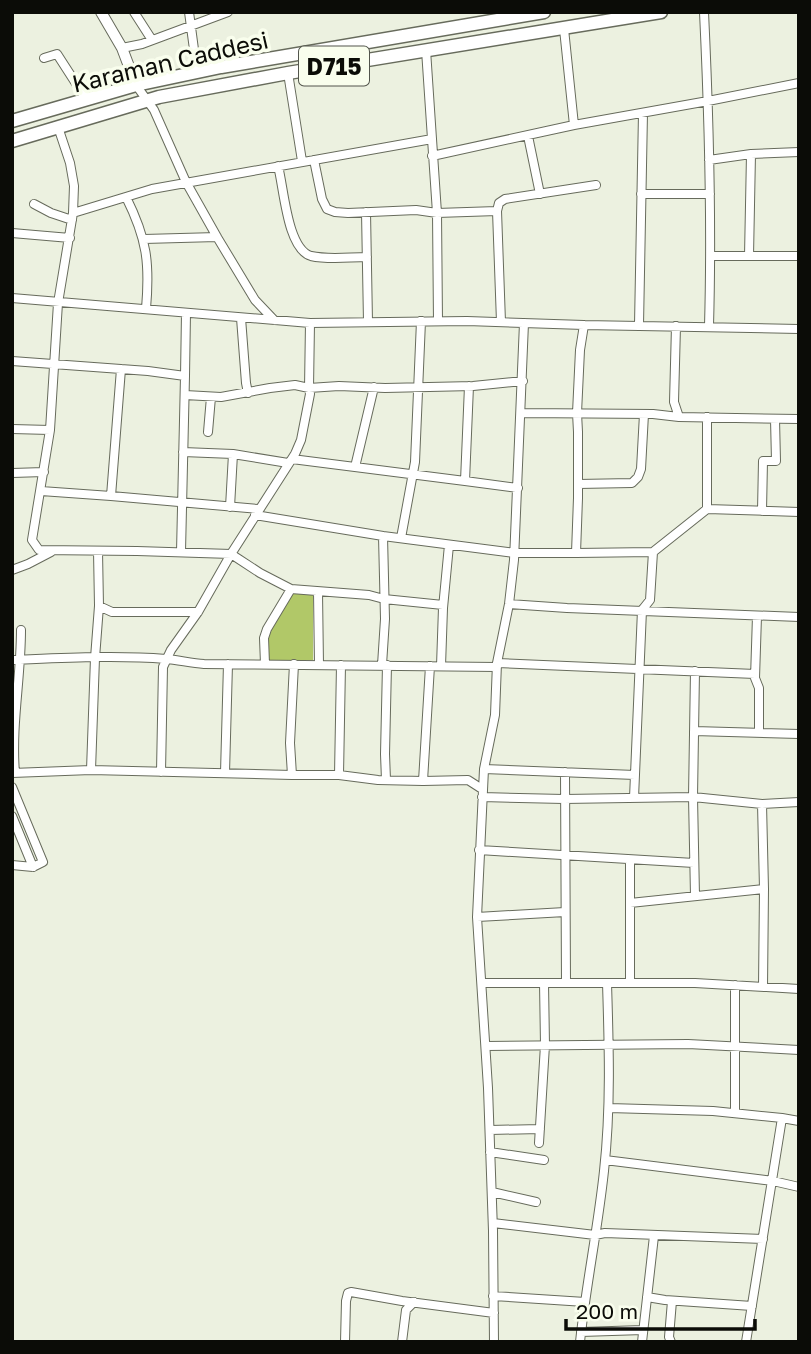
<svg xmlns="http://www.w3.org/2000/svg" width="811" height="1354" viewBox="0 0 811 1354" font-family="'Golos Text',sans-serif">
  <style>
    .green { fill: #b1c868 }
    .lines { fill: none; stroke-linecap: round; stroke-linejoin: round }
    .minor-casing { stroke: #676b5c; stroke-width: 10 }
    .major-casing { stroke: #676b5c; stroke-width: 12 }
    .highway-casing { stroke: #676b5c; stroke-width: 15 }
    .minor { stroke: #fff; stroke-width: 8 }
    .major { stroke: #fff; stroke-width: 10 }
    .highway { stroke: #fff; stroke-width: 12 }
    .labels { text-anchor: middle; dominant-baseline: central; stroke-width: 7; stroke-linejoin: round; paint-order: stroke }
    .shield { fill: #f9feed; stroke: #52554c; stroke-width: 2 }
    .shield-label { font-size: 23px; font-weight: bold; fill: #0b0c07 }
    .street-label { font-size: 24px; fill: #0b0c07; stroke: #f9feed }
  </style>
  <rect width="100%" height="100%" fill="#ecf1e0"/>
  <path class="green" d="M293,592L313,595V660L268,661L269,630Z"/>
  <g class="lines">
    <defs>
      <path id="minor" d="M134,12L152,40
        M189,12L197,72
        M704,12C709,117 712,221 709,326
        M564,29L574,125
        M122,48L142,44L228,12
        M426,50L437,213L438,321
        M44,58L57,54L86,99
        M288,73L302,161
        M136,85L154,110L186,182L217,237L255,300L274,320
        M58,127L70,163L74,186L73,213
        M528,136L540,194
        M432,156L574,125L708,101L799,83
        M314,160L322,199L327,209L335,212L348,213L416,210L437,213L497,211L499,203L505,199L596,185
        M709,160L751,154L799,152
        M278,166C284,188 287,249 311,256C329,260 349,257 367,257
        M641,194H710
        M126,197C147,239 150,263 146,309
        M34,204L51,213L72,220
        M497,211L501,322
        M366,212L368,322
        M12,233L70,238
        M144,239L217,237
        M711,256H799
        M749,256L751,154
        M12,298L310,323L467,321L584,325L799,329
        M241,318L246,383L248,393
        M310,323L309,388L310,394L301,440L295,454L231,554L260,573L291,589L369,595L384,599L443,605
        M639,325L643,113
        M676,326L674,402L679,417
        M12,361L148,371L185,376L181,552
        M121,369L111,496L258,509
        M185,376L186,313
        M469,386L465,481L518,488
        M185,395L221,397L270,388L295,385L309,388L339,386L385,388L473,386L523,381
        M522,413L653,414L679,417L799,419
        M12,429L50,430L32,540L39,550L137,551L231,554L198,612L171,650L163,667L161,772
        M50,430L58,303L73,213L152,189L432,139
        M208,432L211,397
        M183,452L233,454L288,463
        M292,459L465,481
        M355,467L374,387
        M12,473L44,472
        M578,484L632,483L638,477L641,469L644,414
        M41,491L111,496
        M230,507L233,454
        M707,509V417
        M762,511L763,461H776L775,419
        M255,515L383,536
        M401,538L415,462L421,321
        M98,551L99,606L112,612H198
        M576,553L653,552L707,509L799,512
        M12,570L28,564L51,552
        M318,592L319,665
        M509,604L567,608L799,617
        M757,616L755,678L759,688V733
        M12,660C63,658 115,655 166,659C178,660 191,663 204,664L497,667
        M497,663L755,674
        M265,664L264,638L267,629L291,589
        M382,665L385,619L383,536L515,553H576L578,498V432L577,413L580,350L584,325
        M441,666L443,608L449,545
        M694,731L799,734
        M484,769L635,775
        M91,770L95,658L99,606
        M565,772L566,983
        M12,773L91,770L292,775H339L378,780L423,781L430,666
        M15,773C11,725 21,678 21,630
        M225,773L228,664
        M292,775L290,743L294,664
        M339,775L341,665
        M386,780L385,754L387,665
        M423,781L468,780L482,789
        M12,787L43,862L33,867L12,816
        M482,797L564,799L693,797L762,804L799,802
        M634,798L642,610L650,600L653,552
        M762,804L764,889L763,987
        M479,850L694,863
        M630,860V983
        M12,865L33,867
        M695,896L693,797L695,671
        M630,903L764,889
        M477,917L565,912
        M482,983H695L799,989
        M486,1046L688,1044L799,1050
        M609,1108L713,1111L782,1118
        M735,1113V985
        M490,1130L540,1129
        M539,1143L545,1045L544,983
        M490,1152L544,1160
        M605,1160L773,1181L799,1187
        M492,1192L536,1202
        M493,1223L595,1235L605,1233L763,1239
        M493,1296L585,1302
        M647,1297L665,1300L752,1306
        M581,1332L643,1330
        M345,1342L346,1301L348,1293L351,1292L402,1301L494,1313
        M402,1342L406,1310L414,1302
        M494,1342L493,1231L488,1088L477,917L484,769L495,715L497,663L509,604L514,560L524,323
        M580,1342C586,1285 598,1228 604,1171C611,1108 609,1046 607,983
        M642,1342L654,1236
        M671,1342L669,1337L672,1301
        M746,1342L782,1118L799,1121"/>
      <path id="major" d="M101,12L122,48L136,85"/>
      <path id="highway" d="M12,121L136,85L221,67L544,12
        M12,141L159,97L288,73L661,12"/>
    </defs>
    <use href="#minor" class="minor-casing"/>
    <use href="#major" class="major-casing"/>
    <use href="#highway" class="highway-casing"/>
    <use href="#minor" class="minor"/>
    <use href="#major" class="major"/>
    <use href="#highway" class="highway"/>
  </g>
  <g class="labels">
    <rect class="shield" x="299" y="46.5" width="70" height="39" rx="5"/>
    <g class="shield-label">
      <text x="334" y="66">D715</text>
    </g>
    <g class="street-label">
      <text transform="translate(170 61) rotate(-13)">Karaman Caddesi</text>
    </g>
  </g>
  <rect width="811" height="1354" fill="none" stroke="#0b0c07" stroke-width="28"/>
  <path d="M566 1319v10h189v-10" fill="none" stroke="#0b0c07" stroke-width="3.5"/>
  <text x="576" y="1319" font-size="21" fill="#0b0c07" stroke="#f9feed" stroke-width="5" paint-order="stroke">200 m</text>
</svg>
